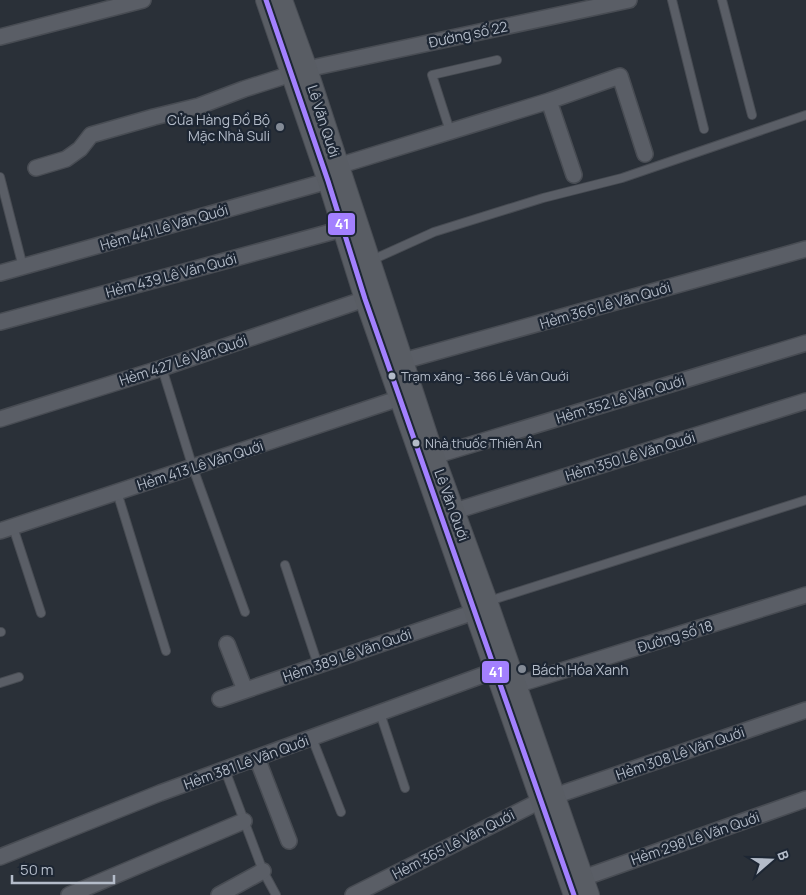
<svg xmlns="http://www.w3.org/2000/svg" width="806" height="895" viewBox="0 0 806 895" font-family="Manrope,sans-serif">
  <style>
    .lines { fill: none; stroke-linecap: round; stroke-linejoin: round }
    .service-casing { stroke: #484c53; stroke-width: 10 }
    .minor-casing { stroke: #484c53; stroke-width: 18 }
    .secondary-casing { stroke: #484c53; stroke-width: 22 }
    .service { stroke: #5a5e66; stroke-width: 8 }
    .minor { stroke: #5a5e66; stroke-width: 15 }
    .secondary { stroke: #595d64; stroke-width: 20 }
    .bus-1-casing { stroke: #1d2633; stroke-width: 9 }
    .bus-1 { stroke: #a380ff; stroke-width: 5 }
    .poi-dot { fill: #848b96; stroke: #1d2633; stroke-width: 2 }
    .bus-dot { fill: #b4bcc9; stroke: #1d2633; stroke-width: 2 }
    .labels { text-anchor: middle; dominant-baseline: central; stroke-width: 4.5; stroke-linejoin: round; paint-order: stroke }
    .bus-label { font-size: 13px; fill: #b4bcc9; stroke: #1d2633; text-anchor: start }
    .street-label { font-size: 14px; fill: #b4bcc9; stroke: #1d2633 }
    .poi-label { font-size: 14px; fill: #b4bcc9; stroke: #1d2633; text-anchor: end }
    .line-badge { stroke: #1d2633; stroke-width: 2 }
    .badge-label { font-size: 14px; text-anchor: middle; font-weight: bold; fill: #fff }
  </style>
  <rect width="100%" height="100%" fill="#2a3038"/>
  <g class="lines">
    <defs>
      <path id="service" d="M672,0L704,129
        M722,0L752,115
        M450,131L432,75L497,60
        M0,177L23,267
        M372,260L434,232L543,198L622,178L806,115
        M162,368L193,468L245,612
        M117,492L166,651
        M13,527L41,613
        M285,565L318,665
        M489,601L806,500
        M0,632H1
        M0,683L19,677
        M380,713L405,788
        M312,738L341,812
        M225,770L263,871L276,895"/>
      <path id="minor" d="M0,37L143,0
        M549,101L620,76L645,154
        M338,166L549,101L574,175
        M36,168L66,159L80,149L91,135L154,117L199,106L244,89L307,69L629,0
        M0,273L328,181
        M0,322L342,229
        M403,361L806,249
        M0,419L162,368L365,299
        M434,456L806,343
        M455,511L806,401
        M0,531L400,398
        M227,644L245,690
        M516,685L806,595
        M220,699L474,612
        M257,758L289,841
        M0,857L160,793L494,671
        M583,878L806,799
        M69,895L244,821
        M219,895L263,871
        M353,895L540,801L806,710"/>
      <path id="secondary" d="M266,0L328,181L365,299L574,895
        M282,0L307,69L434,456L487,601L589,895"/>
    </defs>
    <use href="#service" class="service-casing"/>
    <use href="#minor" class="minor-casing"/>
    <use href="#secondary" class="secondary-casing"/>
    <use href="#service" class="service"/>
    <use href="#minor" class="minor"/>
    <use href="#secondary" class="secondary"/>
    <defs>
      <path id="bus-1" d="M266,0L328,181L365,299L574,895"/>
    </defs>
    <use href="#bus-1" class="bus-1-casing"/>
    <use href="#bus-1" class="bus-1"/>
  </g>
  <g class="poi-dot">
    <circle cx="280" cy="127" r="5"/>
    <circle cx="522" cy="669" r="5"/>
  </g>
  <g class="bus-dot">
    <circle cx="392" cy="376" r="4.5"/>
    <circle cx="416" cy="443" r="4.5"/>
  </g>
  <g class="labels">
    <g class="bus-label">
      <text x="401" y="376">Trạm xăng - 366 Lê Văn Quới</text>
      <text x="425" y="443">Nhà thuốc Thiên Ân</text>
    </g>
    <g class="street-label">
      <text transform="translate(468 34) rotate(-12)">Đường số 22</text>
      <text transform="translate(324 121) rotate(72)">Lê Văn Quới</text>
      <text transform="translate(164 227) rotate(-16)">Hẻm 441 Lê Văn Quới</text>
      <text transform="translate(171 275) rotate(-15)">Hẻm 439 Lê Văn Quới</text>
      <text transform="translate(605 305) rotate(-16)">Hẻm 366 Lê Văn Quới</text>
      <text transform="translate(183 360) rotate(-18)">Hẻm 427 Lê Văn Quới</text>
      <text transform="translate(620 399) rotate(-17)">Hẻm 352 Lê Văn Quới</text>
      <text transform="translate(630 456) rotate(-17)">Hẻm 350 Lê Văn Quới</text>
      <text transform="translate(200 465) rotate(-18)">Hẻm 413 Lê Văn Quới</text>
      <text transform="translate(452 505) rotate(70)">Lê Văn Quới</text>
      <text transform="translate(675 636) rotate(-17)">Đường số 18</text>
      <text transform="translate(347 655) rotate(-19)">Hẻm 389 Lê Văn Quới</text>
      <text transform="translate(680 753) rotate(-19)">Hẻm 308 Lê Văn Quới</text>
      <text transform="translate(246 762) rotate(-20)">Hẻm 381 Lê Văn Quới</text>
      <text transform="translate(695 838) rotate(-19)">Hẻm 298 Lê Văn Quới</text>
      <text transform="translate(453 844) rotate(-27)">Hẻm 365 Lê Văn Quới</text>
    </g>
    <g class="poi-label">
      <text x="270" y="119">Cửa Hàng Đồ Bộ<tspan x="270" dy="16">Mặc Nhà Suli</tspan></text>
      <text x="532" y="669" text-anchor="start">Bách Hóa Xanh</text>
    </g>
  </g>
  <g class="line-badge">
    <rect x="327" y="212" width="29" height="24" rx="5" fill="#a380ff"/>
    <rect x="481" y="660" width="29" height="24" rx="5" fill="#a380ff"/>
  </g>
  <g class="badge-label">
    <text x="342" y="229">41</text>
    <text x="496" y="677">41</text>
  </g>
  <g transform="translate(771 860) rotate(70)" stroke="#1d2633" stroke-width="4" paint-order="stroke">
  <path d="M0-4L9 19L0 12L-9 19Z" fill="#b4bcc9"/>
  <text y="-8" font-size="14" font-weight="bold" text-anchor="middle" fill="#b4bcc9">B</text>
  </g>
  <path d="M12 875v8h102v-8" fill="none" stroke="#b4bcc9" stroke-width="2.5"/>
  <text x="20" y="875" font-size="15" fill="#b4bcc9" stroke="#1d2633" stroke-width="4" paint-order="stroke">50 m</text>
</svg>
